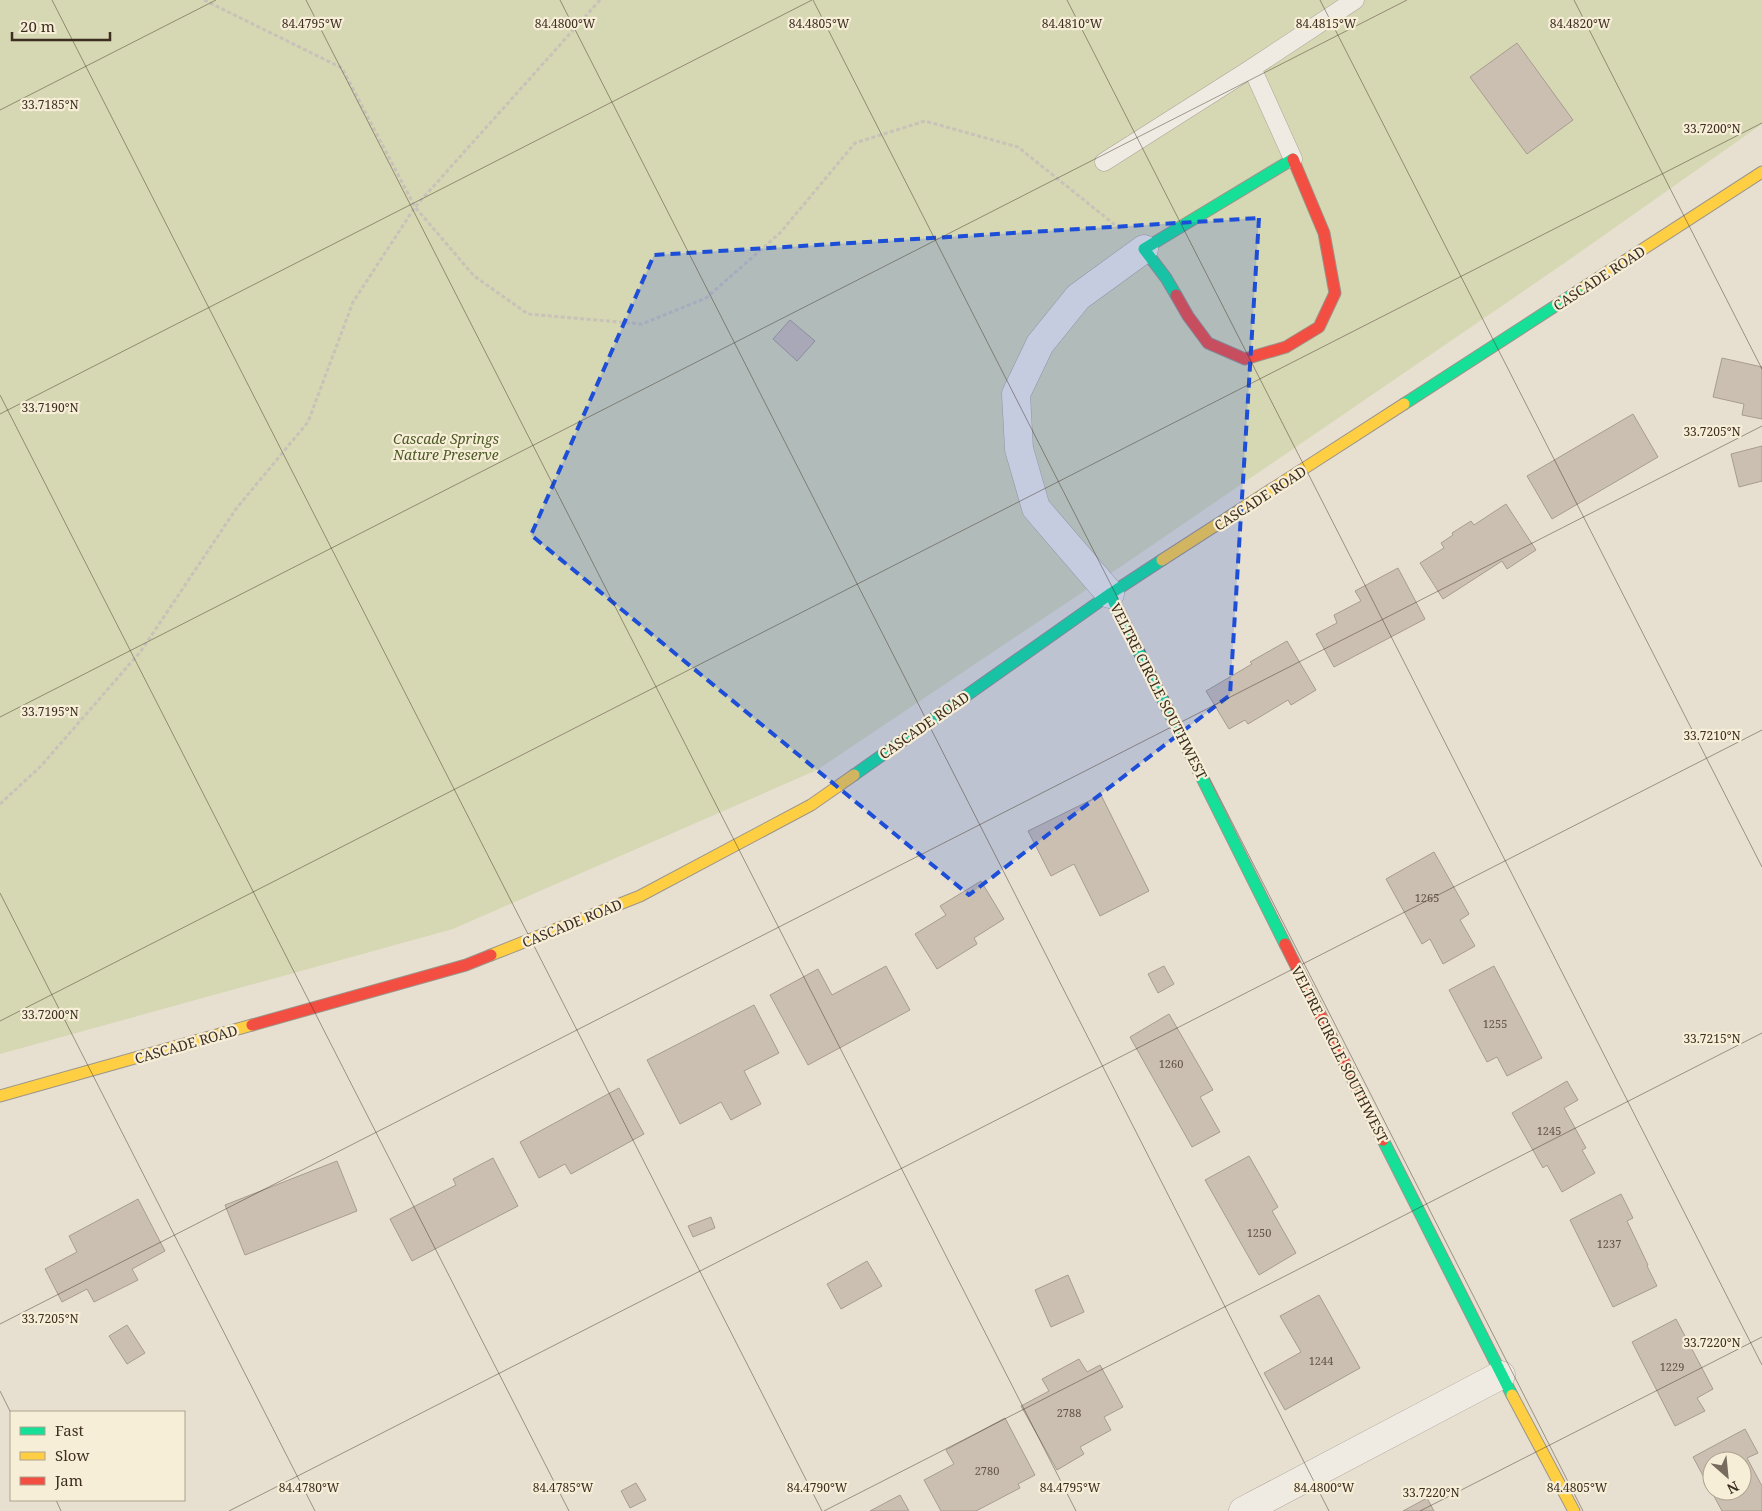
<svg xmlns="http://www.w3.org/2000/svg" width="1762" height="1511" viewBox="0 0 1762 1511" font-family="'Noto Serif',serif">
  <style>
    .green { fill: #d6d7b3 }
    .building { fill: #cbbfb2; stroke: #a89c90; fill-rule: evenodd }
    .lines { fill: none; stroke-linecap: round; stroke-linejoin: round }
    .lane-casing { stroke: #ada599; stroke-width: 19 }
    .street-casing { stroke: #ada599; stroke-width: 29 }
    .fast-casing { stroke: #9c958a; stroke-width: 13 }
    .slow-casing { stroke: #9c958a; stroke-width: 13 }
    .jam-casing { stroke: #9c958a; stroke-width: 13 }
    .path { stroke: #c8c2b9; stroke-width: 3; stroke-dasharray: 4 2.5; stroke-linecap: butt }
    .lane { stroke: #efebe3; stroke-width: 18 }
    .street { stroke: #efebe3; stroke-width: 28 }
    .fast { stroke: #16e098; stroke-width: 11 }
    .slow { stroke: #ffcf43; stroke-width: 11 }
    .jam { stroke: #f24e42; stroke-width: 11 }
    .marked { fill: #1d4ed8; fill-opacity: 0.2; stroke: #1d4ed8; stroke-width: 4; stroke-dasharray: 10 6; stroke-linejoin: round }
    .ticks { fill: none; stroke: #3d2e20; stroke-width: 1; stroke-opacity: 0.45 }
    .labels { text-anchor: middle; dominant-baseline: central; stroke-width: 4.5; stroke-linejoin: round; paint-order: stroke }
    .number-label { font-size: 11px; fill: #605244 }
    .street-label { font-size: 14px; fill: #3d2e20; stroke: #f7eed8 }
    .park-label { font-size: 14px; font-style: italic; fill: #4d5a26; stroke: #f7eed8 }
    .ticks-label { font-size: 12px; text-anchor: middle; fill: #3d2e20; stroke: #f7eed8; stroke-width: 4.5; stroke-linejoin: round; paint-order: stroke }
  </style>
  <rect width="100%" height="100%" fill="#e7e0d1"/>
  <path class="green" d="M0,0H1762V124L1566,262L1138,555L817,770L453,929L0,1054Z"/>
  <path class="building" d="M1517,43L1573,120L1527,154L1470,77Z
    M790,320L815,341L797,361L773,339Z
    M1722,358L1762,367V419L1742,415L1744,404L1713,397Z
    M1633,414L1658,457L1552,519L1527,476Z
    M1762,446V481L1739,487L1731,454Z
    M1506,504L1536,550L1507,569L1502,561L1443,599L1420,563L1444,548L1441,543L1453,535L1452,533L1471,521L1474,525Z
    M1398,568L1425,619L1334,667L1316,634L1337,623L1334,615L1361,601L1355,591Z
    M1287,641L1316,690L1291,705L1288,700L1248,724L1245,720L1229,729L1206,691L1252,664L1250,662Z
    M1101,795L1149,891L1100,916L1074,864L1051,876L1028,831Z
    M1434,852L1469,914L1460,920L1475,946L1443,964L1430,939L1422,944L1386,879Z
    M981,881L1004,919L974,938L977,944L937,969L915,934L946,915L940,906Z
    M886,966L910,1010L808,1065L770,995L818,969L832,995Z
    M1164,966L1174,984L1158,993L1148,974Z
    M1494,966L1542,1058L1507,1076L1497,1057L1487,1062L1449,990Z
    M754,1005L779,1053L744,1071L761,1104L731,1120L721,1102L680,1124L647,1060Z
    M1169,1014L1213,1090L1200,1097L1220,1132L1192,1147L1130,1037Z
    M1567,1081L1578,1100L1564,1108L1586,1148L1582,1150L1595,1173L1562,1192L1547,1165L1543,1168L1512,1113Z
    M619,1088L644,1134L571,1174L565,1164L539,1178L520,1142Z
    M1249,1156L1278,1207L1272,1211L1296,1253L1259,1275L1205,1180Z
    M493,1158L518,1206L412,1261L390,1219L456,1185L453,1179Z
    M337,1161L357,1211L245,1255L225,1205Z
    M1621,1194L1633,1218L1627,1221L1648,1265L1647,1266L1657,1286L1613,1307L1570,1220Z
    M138,1199L165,1251L132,1269L138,1280L94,1302L87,1289L62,1302L45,1269L77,1252L69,1236Z
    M711,1217L715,1228L693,1237L688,1226Z
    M867,1261L882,1286L841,1309L827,1284Z
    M1068,1275L1084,1312L1051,1327L1035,1290Z
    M1319,1295L1360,1368L1285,1410L1264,1373L1301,1352L1280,1316Z
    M1676,1319L1713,1389L1697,1398L1705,1411L1675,1426L1632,1342Z
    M127,1325L145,1353L127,1364L109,1336Z
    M1079,1359L1087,1372L1100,1365L1123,1407L1104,1417L1111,1430L1080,1447L1084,1454L1057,1470L1021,1406L1049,1391L1042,1379Z
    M1005,1418L1035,1475L1018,1484L1020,1488L976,1511H941L924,1480L954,1464L946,1450Z
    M1745,1429L1758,1453L1747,1458L1762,1486V1511H1722L1693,1457ZM1712,1461H1742V1491H1712Z
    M636,1483L646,1500L630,1508L621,1491Z
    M900,1495L909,1511H870Z
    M1427,1498L1434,1511H1403Z"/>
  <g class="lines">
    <defs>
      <path id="lane" d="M1252,68L1355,0
        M1104,162L1252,68L1293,159"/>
      <path id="street" d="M1110,594L1036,508L1019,449L1016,394L1040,344L1078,297L1144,249
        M1243,1511L1501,1375"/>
      <path id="fast" d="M1176,295L1166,278L1144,249L1293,159
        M1404,404L1586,286
        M1110,594L1285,944
        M854,775L1110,594L1162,560
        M1383,1140L1512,1395"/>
      <path id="slow" d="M1586,286L1762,172
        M1162,560L1404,404
        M491,955L640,896L811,805L854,775
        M0,1096L252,1025
        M1512,1395L1574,1511"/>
      <path id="jam" d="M1176,295L1188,316L1208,343L1245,359L1286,347L1319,327L1335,293L1324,233L1293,159
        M1285,944L1383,1140
        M252,1025L466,965L491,955"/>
    </defs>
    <use href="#lane" class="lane-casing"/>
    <use href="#street" class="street-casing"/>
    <use href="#fast" class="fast-casing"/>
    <use href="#slow" class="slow-casing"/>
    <use href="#jam" class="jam-casing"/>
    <path class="path" d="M204,0L342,68L415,207L474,276L528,314L642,324L706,298L780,233L855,143L925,121L1018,147L1120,229
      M0,804L41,766L141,651L236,509L308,422L353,302L415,207L600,0"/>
    <use href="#lane" class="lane"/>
    <use href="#street" class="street"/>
    <use href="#fast" class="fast"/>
    <use href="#slow" class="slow"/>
    <use href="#jam" class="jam"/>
  </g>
  <path class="marked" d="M1259,218L1230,695L969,895L531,535L654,255Z"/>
  <path class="ticks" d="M52,0L822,1511M306,0L1076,1511M560,0L1329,1511M813,0L1583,1511M1067,0L1762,1365M1320,0L1762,867M1574,0L1762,369M0,110L216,0M0,395L569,1511M0,414L812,0M0,717L1407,0M0,893L315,1511M0,1021L1762,123M0,1324L1762,426M0,1391L11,1413M56,1500L61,1511M229,1511L1762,730M824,1511L1762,1033M1420,1511L1762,1337"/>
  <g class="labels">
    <g class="number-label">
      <text x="1427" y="897">1265</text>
      <text x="1495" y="1023">1255</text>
      <text x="1171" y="1063">1260</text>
      <text x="1549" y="1130">1245</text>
      <text x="1259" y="1232">1250</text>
      <text x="1609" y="1243">1237</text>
      <text x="1321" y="1360">1244</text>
      <text x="1672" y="1366">1229</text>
      <text x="1069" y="1412">2788</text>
      <text x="987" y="1470">2780</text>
    </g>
    <g class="street-label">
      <text transform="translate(1599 278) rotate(-33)">CASCADE ROAD</text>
      <text transform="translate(1260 498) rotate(-33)">CASCADE ROAD</text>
      <text transform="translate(1159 691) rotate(63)">VELTRE CIRCLE SOUTHWEST</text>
      <text transform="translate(924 725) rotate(-35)">CASCADE ROAD</text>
      <text transform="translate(572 923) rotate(-22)">CASCADE ROAD</text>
      <text transform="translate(186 1044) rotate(-16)">CASCADE ROAD</text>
      <text transform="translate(1340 1054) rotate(63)">VELTRE CIRCLE SOUTHWEST</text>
    </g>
    <g class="park-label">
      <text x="446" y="438">Cascade Springs<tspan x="446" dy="16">Nature Preserve</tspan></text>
    </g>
  </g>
  <g class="ticks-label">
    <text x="312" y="28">84.4795°W</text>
    <text x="565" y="28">84.4800°W</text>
    <text x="819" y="28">84.4805°W</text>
    <text x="1072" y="28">84.4810°W</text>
    <text x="1326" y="28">84.4815°W</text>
    <text x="1580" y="28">84.4820°W</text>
    <text x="50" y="109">33.7185°N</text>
    <text x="1712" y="133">33.7200°N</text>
    <text x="50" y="412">33.7190°N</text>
    <text x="1712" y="436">33.7205°N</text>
    <text x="50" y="716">33.7195°N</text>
    <text x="1712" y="740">33.7210°N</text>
    <text x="50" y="1019">33.7200°N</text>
    <text x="1712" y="1043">33.7215°N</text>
    <text x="50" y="1323">33.7205°N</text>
    <text x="1712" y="1347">33.7220°N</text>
    <text x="309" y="1492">84.4780°W</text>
    <text x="563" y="1492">84.4785°W</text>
    <text x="817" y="1492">84.4790°W</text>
    <text x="1070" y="1492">84.4795°W</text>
    <text x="1324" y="1492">84.4800°W</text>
    <text x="1577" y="1492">84.4805°W</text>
    <text x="1431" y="1497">33.7220°N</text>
  </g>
  <rect x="10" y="1411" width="175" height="90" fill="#f7eed8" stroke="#ada18e"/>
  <rect x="20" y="1427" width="25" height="8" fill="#16e098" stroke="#ada18e"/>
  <text x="55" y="1436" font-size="15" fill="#3d2e20">Fast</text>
  <rect x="20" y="1452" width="25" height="8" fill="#ffcf43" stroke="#ada18e"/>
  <text x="55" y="1461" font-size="15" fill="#3d2e20">Slow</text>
  <rect x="20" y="1477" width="25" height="8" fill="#f24e42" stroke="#ada18e"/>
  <text x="55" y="1486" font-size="15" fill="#3d2e20">Jam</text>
  <g transform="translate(1727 1476) rotate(153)"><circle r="24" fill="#f7eed8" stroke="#ada18e"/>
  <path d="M0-4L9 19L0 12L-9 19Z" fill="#786c5e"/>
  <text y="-8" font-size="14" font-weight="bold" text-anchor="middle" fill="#3d2e20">N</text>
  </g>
  <path d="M12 32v8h98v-8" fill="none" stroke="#3d2e20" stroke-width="2.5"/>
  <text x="20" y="32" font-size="15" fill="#3d2e20" stroke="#f7eed8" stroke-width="4" paint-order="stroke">20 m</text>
</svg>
